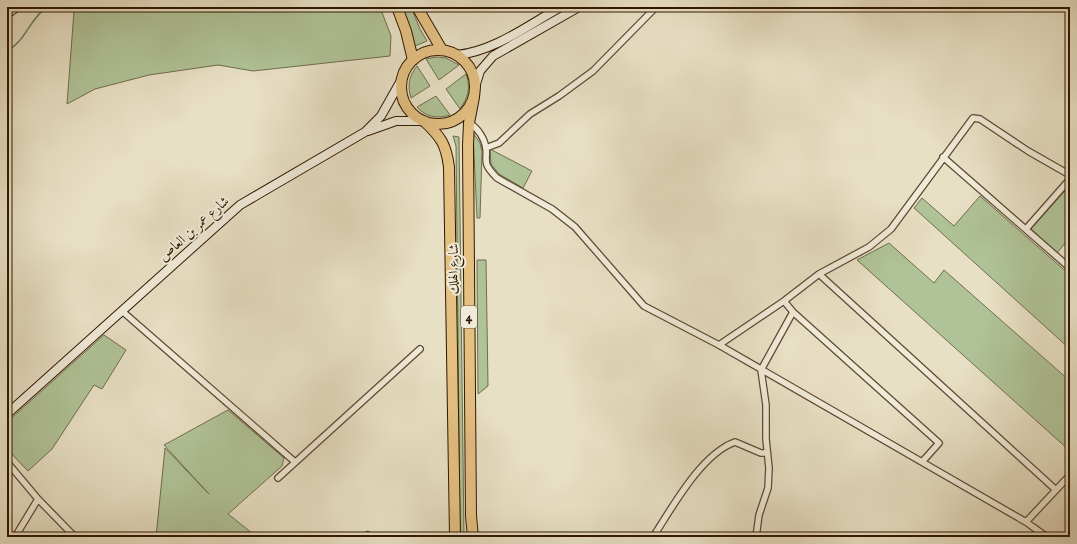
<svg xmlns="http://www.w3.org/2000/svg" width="1077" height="544" viewBox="0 0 1077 544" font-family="'IM FELL English',Amiri,serif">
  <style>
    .green { fill: #b0c398; stroke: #706d4c }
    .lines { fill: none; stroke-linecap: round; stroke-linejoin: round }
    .stream { stroke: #6e7b68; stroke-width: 1.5 }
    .street-casing { stroke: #5d4931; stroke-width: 8 }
    .secondary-casing { stroke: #2f1700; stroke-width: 10 }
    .highway-casing { stroke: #2f1700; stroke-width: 12 }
    .street { stroke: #f0ebd9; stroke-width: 5.5 }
    .secondary { stroke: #f0ebd9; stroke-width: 8 }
    .highway { stroke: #e4c082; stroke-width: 10 }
    .labels { text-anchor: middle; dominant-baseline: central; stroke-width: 4; stroke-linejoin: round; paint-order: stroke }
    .shield { fill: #f0ebd9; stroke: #695741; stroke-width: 1 }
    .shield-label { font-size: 13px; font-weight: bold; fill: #2f1700 }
    .street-label { font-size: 14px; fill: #2f1700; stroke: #f0ebd9 }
  </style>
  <rect width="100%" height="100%" fill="#e8e0c5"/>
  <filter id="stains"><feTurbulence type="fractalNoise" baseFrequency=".005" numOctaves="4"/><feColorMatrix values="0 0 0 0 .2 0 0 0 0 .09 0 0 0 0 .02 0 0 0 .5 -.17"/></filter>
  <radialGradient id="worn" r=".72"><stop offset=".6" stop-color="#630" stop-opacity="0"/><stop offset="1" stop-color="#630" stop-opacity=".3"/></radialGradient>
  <path class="green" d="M98,7H380L391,36L390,56L253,71L218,65L149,75L95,89L67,104L74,11Z
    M402,7H411L420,29L427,41L415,46Z
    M436,57L446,58L459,65L439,80L426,59Z
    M417,66L430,86L411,98C407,86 409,76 417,66Z
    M466,74C471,87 468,98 460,109L446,89Z
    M436,96L450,115C438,119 425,117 417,107Z
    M473,133L480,143L482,152L480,218H477Z
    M453,136L459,137L464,537H461L460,522L456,146Z
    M490,149L532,171L523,188L499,174L491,164Z
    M1070,185V237L1057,253L1031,229Z
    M980,196L1070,275V349L914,208L922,198L954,226Z
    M889,243L934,283L944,270L1070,381V451L857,260Z
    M477,260H486L488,386L478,394Z
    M104,335L126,350L102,389L94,385L52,449L28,471L7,449V422Z
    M228,410L284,458L282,466L228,514L257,537H156L165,448L209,494L164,445Z"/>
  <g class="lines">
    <path class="stream" d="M7,51C26,41 30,18 47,7"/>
    <defs>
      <path id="street" d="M469,123C478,128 485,139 486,149C487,154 485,160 487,165C489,170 493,174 497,178L552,209L575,227L644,306L719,345L1026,522L1047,537
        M486,148L499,143L530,114L559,96L593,71L656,7
        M943,157L1070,268
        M1026,229L1070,179
        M819,274L1056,490
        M784,301L793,312L939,443L922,462
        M122,311L295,462
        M719,345L784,301L819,274L869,247L891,229L973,118L980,119L1028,151L1070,175
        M7,462L38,499L75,537
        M278,478L420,349
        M1026,522L1070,475
        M15,537L38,499
        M367,537L368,535L371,537
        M653,537C672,508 701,454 735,442L761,453H767
        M756,537L759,515L768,488L769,468L766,439V405L761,370L793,312"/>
      <path id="secondary" d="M7,14L17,7
        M457,55C495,51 528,25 561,7
        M476,84L480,71L493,56L579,7
        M368,131L396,121H424
        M7,414L240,205L365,132L381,116L403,77"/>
      <path id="highway" d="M397,7L406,31L413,60
        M417,7L442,50
        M401 87a37 37 0 1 1 74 0a37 37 0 1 1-74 0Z
        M424,121C441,137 446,144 449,167L455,537
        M473,537L471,516L468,145L469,123L474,97"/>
    </defs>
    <use href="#street" class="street-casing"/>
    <use href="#secondary" class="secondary-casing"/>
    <use href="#highway" class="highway-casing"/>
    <use href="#street" class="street"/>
    <use href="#secondary" class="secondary"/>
    <use href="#highway" class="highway"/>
  </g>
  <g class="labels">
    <rect class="shield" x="461" y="306" width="16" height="22" rx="3"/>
    <g class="shield-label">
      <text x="469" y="317">4</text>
    </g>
    <g class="street-label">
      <text transform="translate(194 229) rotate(-42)">شارع عمر بن العاص</text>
      <text transform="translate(454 269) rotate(-90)">شارع الهلك</text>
    </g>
  </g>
  <rect width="1077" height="544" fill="none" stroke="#e8e0c5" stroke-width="24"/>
  <rect x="8" y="8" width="1061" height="528" fill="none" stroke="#2f1700" stroke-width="2"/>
  <rect x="12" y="12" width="1053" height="520" fill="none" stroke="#2f1700"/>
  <rect width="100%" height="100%" filter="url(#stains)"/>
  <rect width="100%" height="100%" fill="url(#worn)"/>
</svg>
